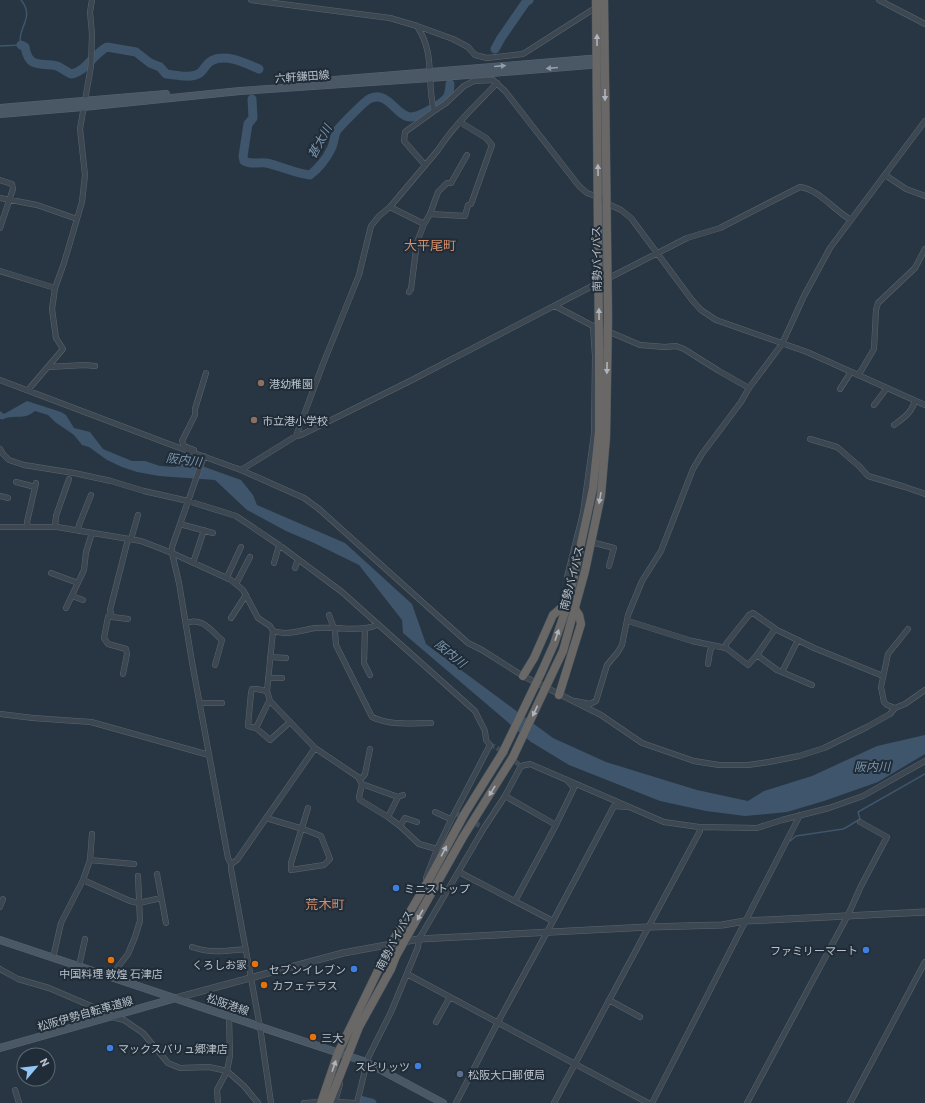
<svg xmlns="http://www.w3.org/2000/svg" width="925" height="1103" viewBox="0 0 925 1103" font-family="Barlow,'Noto Sans JP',sans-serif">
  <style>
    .water { fill: #3e556b }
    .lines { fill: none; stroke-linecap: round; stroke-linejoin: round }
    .stream { stroke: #3e556b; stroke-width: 1.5 }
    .river { stroke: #3e556b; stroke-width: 9 }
    .minor-tunnel { stroke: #3d4b57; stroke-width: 5; stroke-dasharray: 5 2.5; stroke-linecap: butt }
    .minor-casing { stroke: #5a656f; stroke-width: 6 }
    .tertiary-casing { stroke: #5a656f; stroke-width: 7 }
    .secondary-casing { stroke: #5a656f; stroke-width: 8 }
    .trunk-casing { stroke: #46525c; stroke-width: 9 }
    .minor { stroke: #3c4752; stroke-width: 5 }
    .tertiary { stroke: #3c4752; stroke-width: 6 }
    .secondary { stroke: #4a5765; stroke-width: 7 }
    .trunk { stroke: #696866; stroke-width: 8 }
    .trunk-bridge-casing { stroke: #46525c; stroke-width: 9; stroke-linecap: butt }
    .trunk-bridge { stroke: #696866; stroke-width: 8 }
    .oneway { fill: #adb4bd }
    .oneway2 { fill: #929da8 }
    .education-dot { fill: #8d6e63; stroke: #202c37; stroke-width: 1.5 }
    .shop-dot { fill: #3f7fe0; stroke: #202c37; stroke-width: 1.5 }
    .food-dot { fill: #e8710a; stroke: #202c37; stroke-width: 1.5 }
    .service-dot { fill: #5c6f8a; stroke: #202c37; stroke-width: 1.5 }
    .labels { text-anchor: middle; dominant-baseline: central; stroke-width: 4; stroke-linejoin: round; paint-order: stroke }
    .street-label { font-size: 11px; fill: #b9c2cc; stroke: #202c37 }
    .poi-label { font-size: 11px; fill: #b9c2cc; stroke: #202c37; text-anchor: start }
    .water-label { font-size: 12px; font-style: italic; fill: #7a96ae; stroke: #202c37 }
    .quarter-label { font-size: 13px; fill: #d58d6b; stroke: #202c37 }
  </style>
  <rect width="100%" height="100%" fill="#273642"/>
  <path class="water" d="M27,401L61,412L66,415L74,428L90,432L103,449L132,461H145L160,466L175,467L188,461L241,480L253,495L257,505L345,543L412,604L426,644L553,738L606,762L697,790L748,801L764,791L812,776L877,746L925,735V754L878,782L824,801L787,812L745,816L706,811L660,801L569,765L531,742L403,633L402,620L359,565L314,543L286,531L247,510L215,480L159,476L137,472L122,467L107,460L89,447L82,445L74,435L55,422L48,415L35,411C24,420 18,415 6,418C0,420 6,420 0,419V411L4,414Z"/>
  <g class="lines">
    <path class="stream" d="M0,46L21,45C16,28 36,18 21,0
      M790,841L796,836L843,829L847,827L860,819L858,812L925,774"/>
    <path class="river" d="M21,45L25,47C29,70 41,62 57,66C62,68 67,72 71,74C87,71 93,54 107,47L136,52L150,63L160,67L166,74C176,75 191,79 200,73C204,70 206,64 211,61C226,53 245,63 259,69
      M495,49L501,38L526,2L529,0
      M252,99L253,118L248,124L243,156L244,161C252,165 258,162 266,163C281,166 294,173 310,175C318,169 327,158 331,149C334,144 334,137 336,132C338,128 364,102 369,99C388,89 396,117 411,117C419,117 444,103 448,96C449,93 450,88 450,84
      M360,1100L372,1103"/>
    <path class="minor-tunnel" d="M490,745L496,747L521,766
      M455,813L484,828"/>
    <defs>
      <path id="minor" d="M251,0L390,18L417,26L453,39L468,47L475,55L487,58L523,54L592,10
        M879,0L925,24
        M417,26C436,55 426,80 434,111L405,132L404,141L425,165
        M434,111L446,103L464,86L474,81L493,80L505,91L579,186L587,193L598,197L606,203L621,210L631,218L692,300L701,310L716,320L807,352L925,405
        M885,175L906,189L925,196
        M0,180L12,184L13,189L0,228
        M0,198L37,205L77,219
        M390,207L424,224L430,214L438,192L447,183H451L467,155
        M430,214L465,216L468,205L471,204L492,145L486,138L460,122
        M417,242L433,245
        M0,271L55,288
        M607,279L687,238L720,228L800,187C818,189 835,211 851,220
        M409,292L411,289L417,242L424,224
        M555,306L593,326L595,356L594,434L583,513L567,577
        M612,333L640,345L665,347L676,346L684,349L719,371L749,388
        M48,367L85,365L95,366
        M857,375L861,371L874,349L876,310L878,303L915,268L925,249
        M0,380L169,444L241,470L304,498L319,509L468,643L482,650L523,676L601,715L642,743L694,761L719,765H748L769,762L799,756L824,748L867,727L890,714L895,708L905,704L925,690
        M840,389L851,372
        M28,390L63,349L56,338L52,309L55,288L64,263L82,202L85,175L80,129L91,66L92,34L90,12L92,0
        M874,405L887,388
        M894,425C905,417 911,413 915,401
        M296,436L301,435L410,381L600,282
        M810,439L837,447L859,466L868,476L905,487L925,494
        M0,449L3,454L9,460L24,465L74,473L111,481L144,491L188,501L236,516L279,545L342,592L475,711L485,731L486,740L490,745L452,818L437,849
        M194,450L184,446L182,441L195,415V409L206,373
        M204,456L172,547V553L179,583L192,662L228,858L231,864V869L260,1027L271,1103
        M241,470L296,436L323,364L359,275L371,226L379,216L390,207L438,150C454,125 477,104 497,83
        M16,482L35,487
        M0,496L8,498
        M180,524L213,533
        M0,527H57L141,541L172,553L231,580L243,590L258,618L270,626L273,631L267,691L270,701L315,748L358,777L362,784L359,797L360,800L388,817L400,826L419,844L437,849L426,878
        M28,527L27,522L36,483
        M55,527L56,516L69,479
        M78,531L79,525L91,495
        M131,539L138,515
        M591,542L614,548L609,566
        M193,563L204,530
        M274,563L279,545
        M295,568L298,559
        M51,573L78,583
        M227,577L241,547
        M236,584L250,557
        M72,596L83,600
        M66,608L84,570L86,552L92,533
        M111,613L108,617L104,638L108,644L126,649L127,654L123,674
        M329,615L335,631L336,645L372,717C391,726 411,723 431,723
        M231,618L246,595
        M128,619L112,617L110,610L128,539
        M628,621L692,641L726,648L748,665L757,655L777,670L812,685
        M186,623C203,617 210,630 222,640L215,665
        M365,628L364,663L370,675
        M273,631C288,636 301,630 316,628C333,626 365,633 378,624
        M726,648V644L749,615L753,613L777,630L814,648L883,676
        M757,655L775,629
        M270,657L286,658
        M708,664L710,651L713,646
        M782,672L798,640
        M268,678H282
        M267,691L257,689H252L251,693L248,726L256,728L270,740L290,722
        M575,701L590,704L596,701L607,665L618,652L622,645L628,615L642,581L661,551L693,469L702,454L741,402L749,388L782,344L804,296L830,248L925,121
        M200,703H222
        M895,708L887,705L884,702L881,687L888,654L908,629
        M0,714L33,718L91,722L209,755
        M256,728L268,703L270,701
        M360,780L365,774L370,749
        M362,784L398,797
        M505,796L556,825
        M435,812L448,818H452
        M388,817L398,797L403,795
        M266,818L303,829L321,836L330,859L324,865L291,870V863L308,808
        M400,826L405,818L417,822
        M90,860L134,864
        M231,864L237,860L315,748
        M157,874L166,923
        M83,880L130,901L139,903L161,898
        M515,901L556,825L574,788L567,780
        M0,907L3,899
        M553,921L614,806L628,807
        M192,947C213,954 224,951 245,949
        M53,958L61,923L83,880L90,860L92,834
        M79,966L85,939
        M0,969L18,979L49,988L105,1012L112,1017L124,1020L143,1033L168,1063L180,1068L209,1067L227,1071L244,1086L258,1103
        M407,974L648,1103
        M112,977L117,968L128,954L135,937L140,921L138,876
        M609,1000L640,1017
        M436,1022L450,997
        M340,1084L335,1102L355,1103
        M15,1090L19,1103
        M218,1103L217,1090L227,1071L230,1056L229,1016
        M304,1103L321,1102
        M357,1103L366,1066V1062L391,1012L418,947L419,939L484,828L505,796L521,766L530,764L664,822L699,827L757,828L782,820L829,808L863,796L925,761
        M456,1103L498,1022L553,921L459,872
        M554,1103L700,831L699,827
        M652,1103L800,815
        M747,1103L848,915L861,886L887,837L860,822
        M850,1103L925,962"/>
      <path id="tertiary" d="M176,998L343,953L419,939L648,927L722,925L745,921L925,912"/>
      <path id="secondary" d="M334,80L601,58
        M0,108L166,94
        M0,114L83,107L240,91L430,78L601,64
        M0,940L366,1062L443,1103
        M0,1048L176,998"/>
      <path id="trunk" d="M542,671L554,644L566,609L574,576L593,488L599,431V351L596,0
        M523,676L534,658L553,615L560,609H566
        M551,676L563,651L585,571L601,495L606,437L608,319L604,0
        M559,695L581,624L579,615L575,609
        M321,1103L338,1053L391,944L427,883L465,813L503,752
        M329,1103L359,1027L391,969L396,956L463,837L513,757"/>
    </defs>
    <use href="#minor" class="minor-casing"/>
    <use href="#tertiary" class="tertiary-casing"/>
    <use href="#secondary" class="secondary-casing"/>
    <use href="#trunk" class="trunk-casing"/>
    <use href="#minor" class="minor"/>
    <use href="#tertiary" class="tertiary"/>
    <use href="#secondary" class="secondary"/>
    <use href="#trunk" class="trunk"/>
    <defs>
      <path id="trunk-bridge" d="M503,752L542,671
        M513,757L551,676"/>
    </defs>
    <use href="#trunk-bridge" class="trunk-bridge-casing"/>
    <use href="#trunk-bridge" class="trunk-bridge"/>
  </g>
  <defs><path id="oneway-solid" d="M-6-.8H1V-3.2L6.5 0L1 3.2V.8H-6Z"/></defs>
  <g class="oneway">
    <use href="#oneway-solid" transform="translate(597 40) rotate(-90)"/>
    <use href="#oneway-solid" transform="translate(605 95) rotate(90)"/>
    <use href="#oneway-solid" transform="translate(598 170) rotate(-91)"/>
    <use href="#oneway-solid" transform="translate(599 314) rotate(-91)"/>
    <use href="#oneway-solid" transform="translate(607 368) rotate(91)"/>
    <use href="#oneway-solid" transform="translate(600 498) rotate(100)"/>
    <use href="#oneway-solid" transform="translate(557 635) rotate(-71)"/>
    <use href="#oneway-solid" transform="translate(535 711) rotate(115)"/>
    <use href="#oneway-solid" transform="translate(492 791) rotate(122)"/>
    <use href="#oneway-solid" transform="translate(444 851) rotate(-62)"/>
    <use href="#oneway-solid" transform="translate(420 915) rotate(119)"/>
    <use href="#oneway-solid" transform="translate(334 1066) rotate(-71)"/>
  </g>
  <g class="oneway2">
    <use href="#oneway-solid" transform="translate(500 66) rotate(-5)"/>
    <use href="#oneway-solid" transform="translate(552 68) rotate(175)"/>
  </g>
  <g class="education-dot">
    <circle cx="261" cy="383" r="4"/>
    <circle cx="254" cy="420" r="4"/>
  </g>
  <g class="shop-dot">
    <circle cx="396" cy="888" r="4"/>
    <circle cx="866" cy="950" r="4"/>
    <circle cx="354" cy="969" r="4"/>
    <circle cx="110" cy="1048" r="4"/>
    <circle cx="418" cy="1066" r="4"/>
  </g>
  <g class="food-dot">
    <circle cx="111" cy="960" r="4"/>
    <circle cx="255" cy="964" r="4"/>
    <circle cx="264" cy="985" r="4"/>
    <circle cx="313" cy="1037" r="4"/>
  </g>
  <circle class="service-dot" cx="460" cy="1074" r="4"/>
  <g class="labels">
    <g class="street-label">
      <text transform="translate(302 76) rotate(-4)">六軒鎌田線</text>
      <text transform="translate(596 259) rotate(-91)">南勢バイパス</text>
      <text transform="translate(571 578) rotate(-76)">南勢バイパス</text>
      <text transform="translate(394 940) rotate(-62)">南勢バイパス</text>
      <text transform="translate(228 1004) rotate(19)">松阪港線</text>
      <text transform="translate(85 1013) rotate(-16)">松阪伊勢自転車道線</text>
    </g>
    <g class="poi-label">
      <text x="269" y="383">港幼稚園</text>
      <text x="262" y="420">市立港小学校</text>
      <text x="404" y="888">ミニストップ</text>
      <text x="858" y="950" text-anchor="end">ファミリーマート</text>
      <text x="247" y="964" text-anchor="end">くろしお家</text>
      <text x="346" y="969" text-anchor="end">セブンイレブン</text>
      <text x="111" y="973" text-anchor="middle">中国料理 敦煌 石津店</text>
      <text x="272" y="985">カフェテラス</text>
      <text x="321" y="1037">三大</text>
      <text x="118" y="1048">マックスバリュ郷津店</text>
      <text x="410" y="1066" text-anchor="end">スピリッツ</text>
      <text x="468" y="1074">松阪大口郵便局</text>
    </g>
    <g class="water-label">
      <text transform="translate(319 141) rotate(-61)">甚太川</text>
      <text transform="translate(184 459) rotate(7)">阪内川</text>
      <text transform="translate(451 653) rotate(39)">阪内川</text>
      <text x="872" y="766">阪内川</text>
    </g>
    <g class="quarter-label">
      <text x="430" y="245">大平尾町</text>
      <text x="325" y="904">荒木町</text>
    </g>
  </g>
  <g transform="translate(36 1067) rotate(62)"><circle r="19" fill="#202c37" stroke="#5d6873"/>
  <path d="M0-3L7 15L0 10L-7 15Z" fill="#93c4f7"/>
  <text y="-6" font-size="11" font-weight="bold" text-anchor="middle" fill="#b9c2cc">N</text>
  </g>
</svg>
